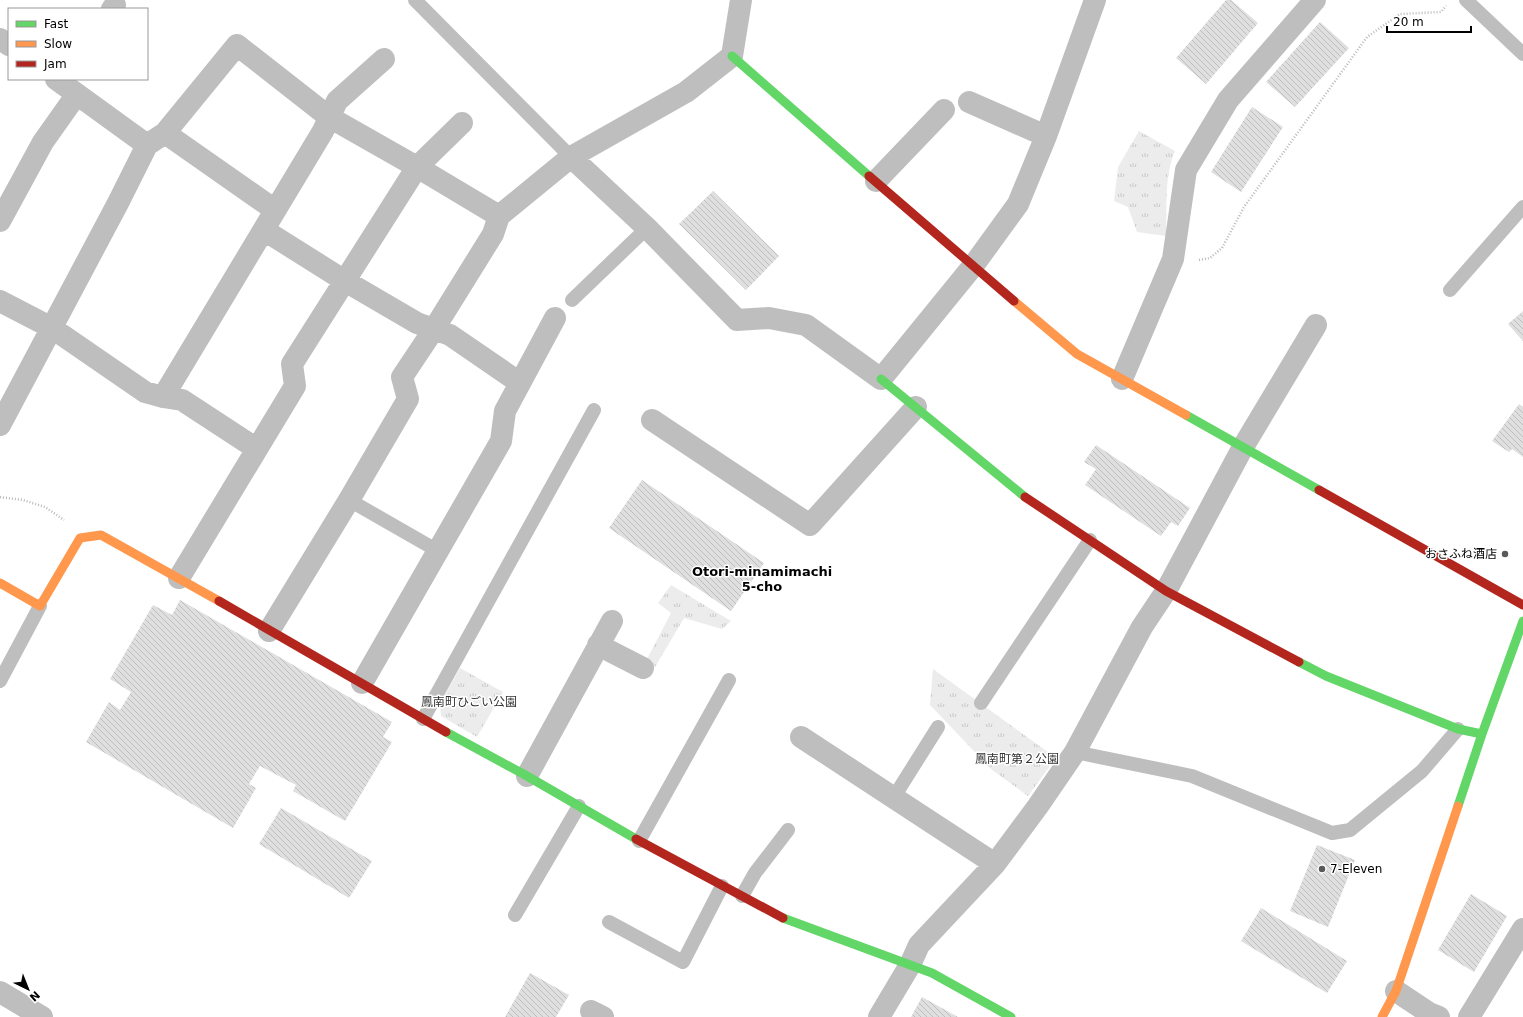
<svg xmlns="http://www.w3.org/2000/svg" width="1523" height="1017" viewBox="0 0 1523 1017" font-family="'DejaVu Sans','Noto Sans JP',sans-serif">
  <style>
    .park { fill: url(#park-tufts) }
    .building { fill: url(#building-back-hatch) }
    .lines { fill: none; stroke-linecap: round; stroke-linejoin: round }
    .path { stroke: #b9b9b9; stroke-width: 2.5; stroke-dasharray: 1 2; stroke-linecap: butt }
    .lane { stroke: #bebebe; stroke-width: 14 }
    .street { stroke: #bebebe; stroke-width: 22 }
    .fast { stroke: #63d668; stroke-width: 9 }
    .slow { stroke: #ff974d; stroke-width: 9 }
    .jam { stroke: #b3261e; stroke-width: 9 }
    .poi-dot { fill: #595959; stroke: #fff; stroke-width: 1.5 }
    .labels { text-anchor: middle; dominant-baseline: central; stroke-width: 3; stroke-linejoin: round; paint-order: stroke }
    .poi-label { font-size: 12px; fill: #000; stroke: #fff; text-anchor: end }
    .park-label { font-size: 12px; fill: #333; stroke: #fff }
    .neighbourhood-label { font-size: 13px; font-weight: bold; fill: #000; stroke: #fff }
  </style>
  <defs>
    <pattern id="park-tufts" width="24" height="20" patternUnits="userSpaceOnUse"><rect width="24" height="20" fill="#ececec"/><path d="M3 7l-1-3M5 7V3M7 7l1-3M15 17l-1-3M17 17v-4M19 17l1-3" fill="none" stroke="#c9c9c9"/></pattern>
    <pattern id="building-back-hatch" width="6" height="6" patternUnits="userSpaceOnUse"><rect width="6" height="6" fill="#dfdfdf"/><path d="M-1 5l2 2M0 0l6 6M5-1l2 2" fill="none" stroke="#bebebe"/></pattern>
  </defs>
  <rect width="100%" height="100%" fill="#fff"/>
  <path class="park" d="M1139,131L1175,151C1164,176 1167,208 1166,236L1137,232L1128,207L1114,201L1118,167Z
    M671,585L731,621L722,629L684,618L655,667L646,661L671,613L658,603Z
    M460,668L503,692L477,737L441,716L440,703Z
    M933,669L1056,758L1028,796L991,769L930,705Z"/>
  <path class="building" d="M1226,0H1231L1258,23L1206,84L1176,58Z
    M1320,22L1349,48L1295,107L1266,82Z
    M1252,107L1283,127L1241,192L1211,172Z
    M713,191L779,256L746,290L679,224Z
    M1523,311V341L1508,324Z
    M1519,404L1523,407V457L1512,449L1509,452L1492,441Z
    M1096,445L1190,508L1178,526L1171,522L1161,536L1085,485L1096,469L1084,462Z
    M642,480L764,563L731,611L609,528Z
    M180,600L392,722L383,737L392,742L345,821L293,791L296,785L260,766L249,784L256,788L233,828L86,742L109,702L120,710L131,692L110,679L153,605L172,615Z
    M281,808L372,861L349,898L259,844Z
    M1317,845L1355,860L1328,927L1290,911Z
    M1471,894L1507,916L1474,972L1438,950Z
    M1261,908L1347,961L1327,993L1241,941Z
    M530,973L569,995L556,1017H505Z
    M922,997L958,1017H911Z"/>
  <g class="lines">
    <path class="path" d="M1199,260L1210,258L1222,248L1244,207L1367,37L1400,14L1441,12L1446,6
      M0,497L23,500L45,507L64,520"/>
    <path class="lane" d="M415,0L571,157
      M1466,0L1523,54
      M1450,290L1523,207
      M572,300L647,228
      M349,500L438,551
      M0,681L40,606
      M981,703L1090,540
      M423,719L594,410
      M1075,752L1192,776L1332,833L1350,830L1422,771L1458,729
      M894,797L938,727
      M639,841L729,680
      M742,896L755,873L788,830
      M515,915L579,806
      M609,922L683,962L722,886"/>
    <path class="street" d="M112,9L115,5
      M0,39L9,45
      M56,79L147,145
      M969,102L1046,136
      M165,133L275,210
      M571,157L647,228L737,320L769,318L806,325L881,379L973,266L1018,204L1046,136L1095,0
      M876,181L944,110
      M0,221L43,142L77,94
      M264,230L345,281L417,323L450,335L520,383
      M0,301L52,328L145,392L163,397L182,400L257,449
      M1122,379L1173,259L1186,170L1228,100L1315,0
      M163,397L323,131L337,101L384,59
      M652,420L810,525L916,407
      M0,425L118,203L147,145L165,133L237,45L329,117L417,167L499,216
      M179,578L295,386L292,364L417,167L462,123
      M269,631L349,500L408,399L402,377L434,329L493,234L499,216L571,157L686,92L732,56L741,0
      M598,645L643,668
      M362,683L501,441L505,411L555,318
      M801,737L995,864
      M527,776L612,621
      M1396,991L1429,1013L1439,1017
      M0,992L42,1017
      M591,1011L603,1017
      M879,1017L910,965L919,945L995,864L1038,806L1075,752L1142,627L1166,591L1243,447L1316,325
      M1469,1017L1523,929"/>
    <path class="fast" d="M732,56L869,176
      M881,379L1025,497
      M1186,415L1319,490
      M1299,662L1326,676L1458,729L1482,734
      M446,732L527,776L636,839
      M1458,806L1482,734L1523,621
      M783,918L932,973L1011,1017"/>
    <path class="slow" d="M1014,301L1077,354L1186,415
      M0,583L40,606L80,538L101,535L219,601
      M1382,1017L1396,991L1458,806"/>
    <path class="jam" d="M869,176L1014,301
      M1319,490L1523,605
      M1025,497L1166,591L1299,662
      M219,601L446,732
      M636,839L783,918"/>
  </g>
  <g class="poi-dot">
    <circle cx="1505" cy="554" r="4"/>
    <circle cx="1322" cy="869" r="4"/>
  </g>
  <g class="labels">
    <g class="poi-label">
      <text x="1497" y="554">おさふね酒店</text>
      <text x="1330" y="869" text-anchor="start">7-Eleven</text>
    </g>
    <g class="park-label">
      <text x="469" y="702">鳳南町ひごい公園</text>
      <text x="1017" y="759">鳳南町第２公園</text>
    </g>
    <g class="neighbourhood-label">
      <text x="762" y="571">Otori-minamimachi<tspan x="762" dy="15">5-cho</tspan></text>
    </g>
  </g>
  <rect x="8" y="8" width="140" height="72" fill="#ffffff" stroke="#999999"/>
  <rect x="16" y="21" width="20" height="6" fill="#63d668" stroke="#999999"/>
  <text x="44" y="28" font-size="12" fill="#000000">Fast</text>
  <rect x="16" y="41" width="20" height="6" fill="#ff974d" stroke="#999999"/>
  <text x="44" y="48" font-size="12" fill="#000000">Slow</text>
  <rect x="16" y="61" width="20" height="6" fill="#b3261e" stroke="#999999"/>
  <text x="44" y="68" font-size="12" fill="#000000">Jam</text>
  <g transform="translate(28 989) rotate(137)" stroke="#ffffff" stroke-width="3" paint-order="stroke">
  <path d="M0-3L7 15L0 10L-7 15Z" fill="#000000"/>
  <text y="-6" font-size="11" font-weight="bold" text-anchor="middle" fill="#000000">N</text>
  </g>
  <path d="M1387 26v6h84v-6" fill="none" stroke="#000000" stroke-width="2"/>
  <text x="1393" y="26" font-size="12" fill="#000000" stroke="#ffffff" stroke-width="3" paint-order="stroke">20 m</text>
</svg>
